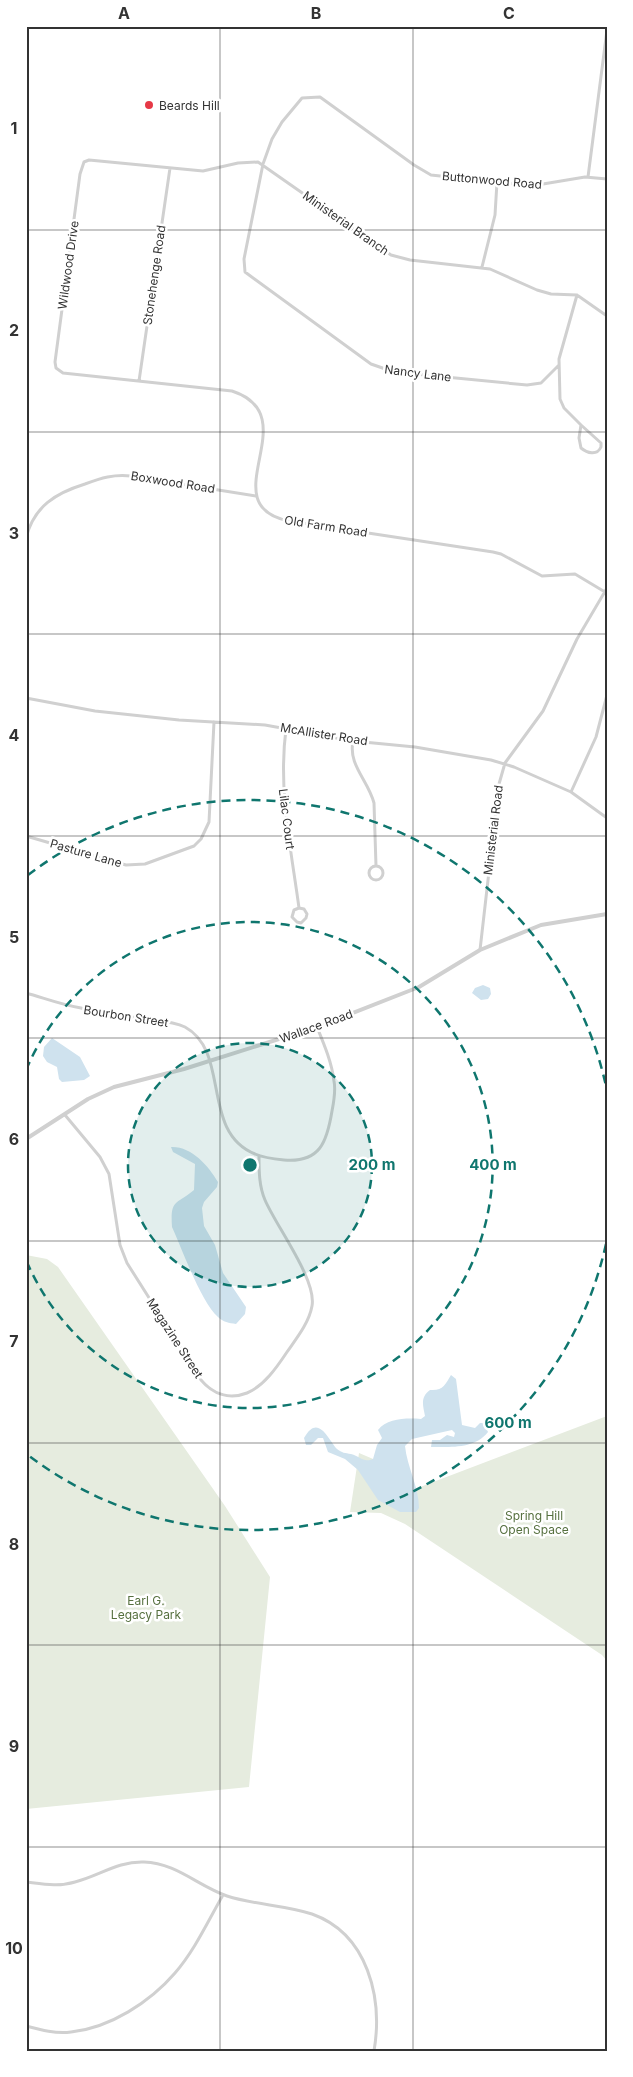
<svg xmlns="http://www.w3.org/2000/svg" width="633" height="2077" viewBox="0 0 633 2077" font-family="Inter,sans-serif">
  <style>
    .green { fill: #e6ecdf }
    .water { fill: #cfe2ee }
    .lines { fill: none; stroke-linecap: round; stroke-linejoin: round }
    .minor { stroke: #d0d0d0; stroke-width: 3 }
    .tertiary { stroke: #d0d0d0; stroke-width: 4 }
    .grid { fill: none; stroke: #333; stroke-width: 1; stroke-opacity: 0.55 }
    .ring { fill: none; stroke: #0f766e; stroke-width: 2.5; stroke-dasharray: 9 6 }
    .poi-dot { fill: #e63946; stroke: #fff; stroke-width: 2 }
    .labels { text-anchor: middle; dominant-baseline: central; stroke-width: 5; stroke-linejoin: round; paint-order: stroke }
    .poi-label { font-size: 12px; fill: #333; stroke: #fff; text-anchor: start }
    .street-label { font-size: 12px; fill: #333; stroke: #fff }
    .park-label { font-size: 12px; fill: #56703f; stroke: #fff }
    .centre { fill: #0f766e; stroke: #fff; stroke-width: 2.5 }
    .ring-label { font-size: 15px; text-anchor: middle; font-weight: bold; fill: #0f766e; stroke: #fff; stroke-width: 5; stroke-linejoin: round; paint-order: stroke }
    .neatline { fill: none; stroke: #333; stroke-width: 2 }
    .grid-label { font-size: 16px; text-anchor: middle; font-weight: bold; fill: #333 }
  </style>
  <rect width="100%" height="100%" fill="#fff"/>
  <path class="green" d="M26,1255L47,1259L58,1267L225,1506L270,1577L249,1787L26,1809Z
    M607,1416V1661L602,1655L405,1524L381,1513L350,1512L359,1453L392,1467L407,1492Z"/>
  <path class="water" d="M483,985L490,988L491,994L488,999L481,1000L472,993L475,988Z
    M52,1038L80,1057L90,1076L84,1080L62,1082L59,1079L57,1067L47,1062L43,1056L44,1047Z
    M171,1147C191,1146 208,1165 218,1182L217,1187L204,1202L202,1208L204,1226L215,1245L223,1273L246,1307L245,1314L236,1324C229,1323 223,1322 218,1317C201,1302 182,1249 172,1227C170,1199 176,1205 194,1190L195,1164L173,1152Z
    M451,1375L456,1379L462,1425L475,1428L480,1423H484L488,1432C475,1449 450,1447 431,1447L432,1440H440L447,1435L454,1437L455,1433L452,1430L412,1439L405,1446C407,1467 419,1487 419,1508L416,1512H400L378,1500L358,1470L345,1459L328,1452L323,1438H318L311,1445H306L304,1438C318,1413 328,1439 337,1449C342,1453 345,1453 351,1454C360,1456 363,1463 373,1459L377,1445L382,1438L378,1430C387,1418 407,1418 421,1419L425,1416C423,1406 420,1397 430,1390C443,1391 445,1385 451,1375Z"/>
  <g class="lines">
    <path class="minor" d="M588,177L607,30
      M482,267L495,215L497,182
      M577,295L559,359L560,399L564,408L581,425L579,438L581,448C587,453 597,456 601,447V443L581,425
      M607,316L577,295L551,294L537,290L490,269L410,260L391,255L258,162L238,163L203,171L89,160L84,162L80,174L55,362L56,368L63,373L232,391C309,416 209,505 289,521L493,552L501,554L542,576L575,574L605,592L607,596
      M559,365L541,383L527,385L394,372L371,364L245,272L244,259L263,164L272,139L282,122L302,98L320,97L414,165L431,175L514,184H543L585,177L607,179
      M139,381L170,168
      M26,538C34,506 56,493 85,484C101,478 114,474 131,476L256,496
      M26,698L95,711L179,720L265,725L353,741L415,747L491,760L514,767L571,792L607,818
      M286,729C278,790 291,848 299,908L294,910L292,917L297,922L301,923L306,918L307,914L304,909L299,908
      M353,741C348,765 368,780 374,803L376,866
      M571,792L596,737L607,695
      M26,836L126,865L145,864L194,846L201,839L209,822L214,722
      M369 873a7 7 0 1 1 14 0a7 7 0 1 1-14 0Z
      M480,950L499,784L505,763L543,711L577,639L607,588
      M26,993C44,998 62,1005 81,1008C104,1013 128,1016 152,1020C162,1021 175,1022 185,1027C231,1052 200,1132 255,1154C264,1158 274,1159 284,1160C320,1163 327,1142 332,1111C334,1101 336,1091 334,1081C332,1063 324,1044 317,1027
      M65,1115L100,1157L109,1174L120,1245L127,1263L201,1380C213,1394 229,1400 247,1393C264,1386 277,1367 287,1352C296,1339 309,1323 312,1306C317,1280 276,1226 265,1200C259,1186 259,1171 259,1156
      M26,1882C43,1884 59,1887 75,1882C99,1876 118,1861 144,1862C176,1863 198,1886 227,1896C255,1905 285,1905 312,1914C368,1934 383,1998 374,2051
      M26,2026C41,2030 56,2034 71,2032C110,2028 150,2002 175,1973C195,1950 208,1921 223,1895"/>
    <path class="tertiary" d="M26,1139L88,1099L114,1087L184,1069L317,1027L419,987L480,950L541,925L607,914"/>
  </g>
  <path class="grid" d="M220,26V2051M413,26V2051M26,230H607M26,432H607M26,634H607M26,836H607M26,1038H607M26,1241H607M26,1443H607M26,1645H607M26,1847H607"/>
  <circle cx="250" cy="1165" r="122" fill="#0f766e" fill-opacity=".12"/>
  <g class="ring">
    <circle cx="250" cy="1165" r="122"/>
    <path d="M26 1070A243 243 0 1 1 26 1260"/>
    <path d="M606 1244A365 365 0 0 1 28 1455M28 875A365 365 0 0 1 606 1086"/>
  </g>
  <circle class="poi-dot" cx="149" cy="105" r="5"/>
  <g class="labels">
    <g class="poi-label">
      <text x="159" y="105">Beards Hill</text>
    </g>
    <g class="street-label">
      <text transform="translate(492 180) rotate(5)">Buttonwood Road</text>
      <text transform="translate(346 223) rotate(35)">Ministerial Branch</text>
      <text transform="translate(68 265) rotate(-82)">Wildwood Drive</text>
      <text transform="translate(154 275) rotate(-82)">Stonehenge Road</text>
      <text transform="translate(418 373) rotate(7)">Nancy Lane</text>
      <text transform="translate(173 482) rotate(9)">Boxwood Road</text>
      <text transform="translate(326 526) rotate(9)">Old Farm Road</text>
      <text transform="translate(324 734) rotate(9)">McAllister Road</text>
      <text transform="translate(287 819) rotate(83)">Lilac Court</text>
      <text transform="translate(493 830) rotate(-83)">Ministerial Road</text>
      <text transform="translate(86 853) rotate(16)">Pasture Lane</text>
      <text transform="translate(126 1016) rotate(9)">Bourbon Street</text>
      <text transform="translate(316 1026) rotate(-20)">Wallace Road</text>
      <text transform="translate(175 1338) rotate(57)">Magazine Street</text>
    </g>
    <g class="park-label">
      <text x="534" y="1515">Spring Hill<tspan x="534" dy="14">Open Space</tspan></text>
      <text x="146" y="1600">Earl G.<tspan x="146" dy="14">Legacy Park</tspan></text>
    </g>
  </g>
  <circle cx="250" cy="1165" r="8" class="centre"/>
  <g class="ring-label">
    <text x="372" y="1170">200 m</text>
    <text x="493" y="1170">400 m</text>
    <text x="508" y="1428">600 m</text>
  </g>
  <rect width="633" height="2077" fill="none" stroke="#ffffff" stroke-width="55"/>
  <rect x="28" y="28" width="578" height="2022" class="neatline"/>
  <g class="grid-label">
    <text x="124" y="19">A</text>
    <text x="316" y="19">B</text>
    <text x="509" y="19">C</text>
    <text x="14" y="134">1</text>
    <text x="14" y="336">2</text>
    <text x="14" y="539">3</text>
    <text x="14" y="741">4</text>
    <text x="14" y="943">5</text>
    <text x="14" y="1145">6</text>
    <text x="14" y="1347">7</text>
    <text x="14" y="1550">8</text>
    <text x="14" y="1752">9</text>
    <text x="14" y="1954">10</text>
  </g>
</svg>
